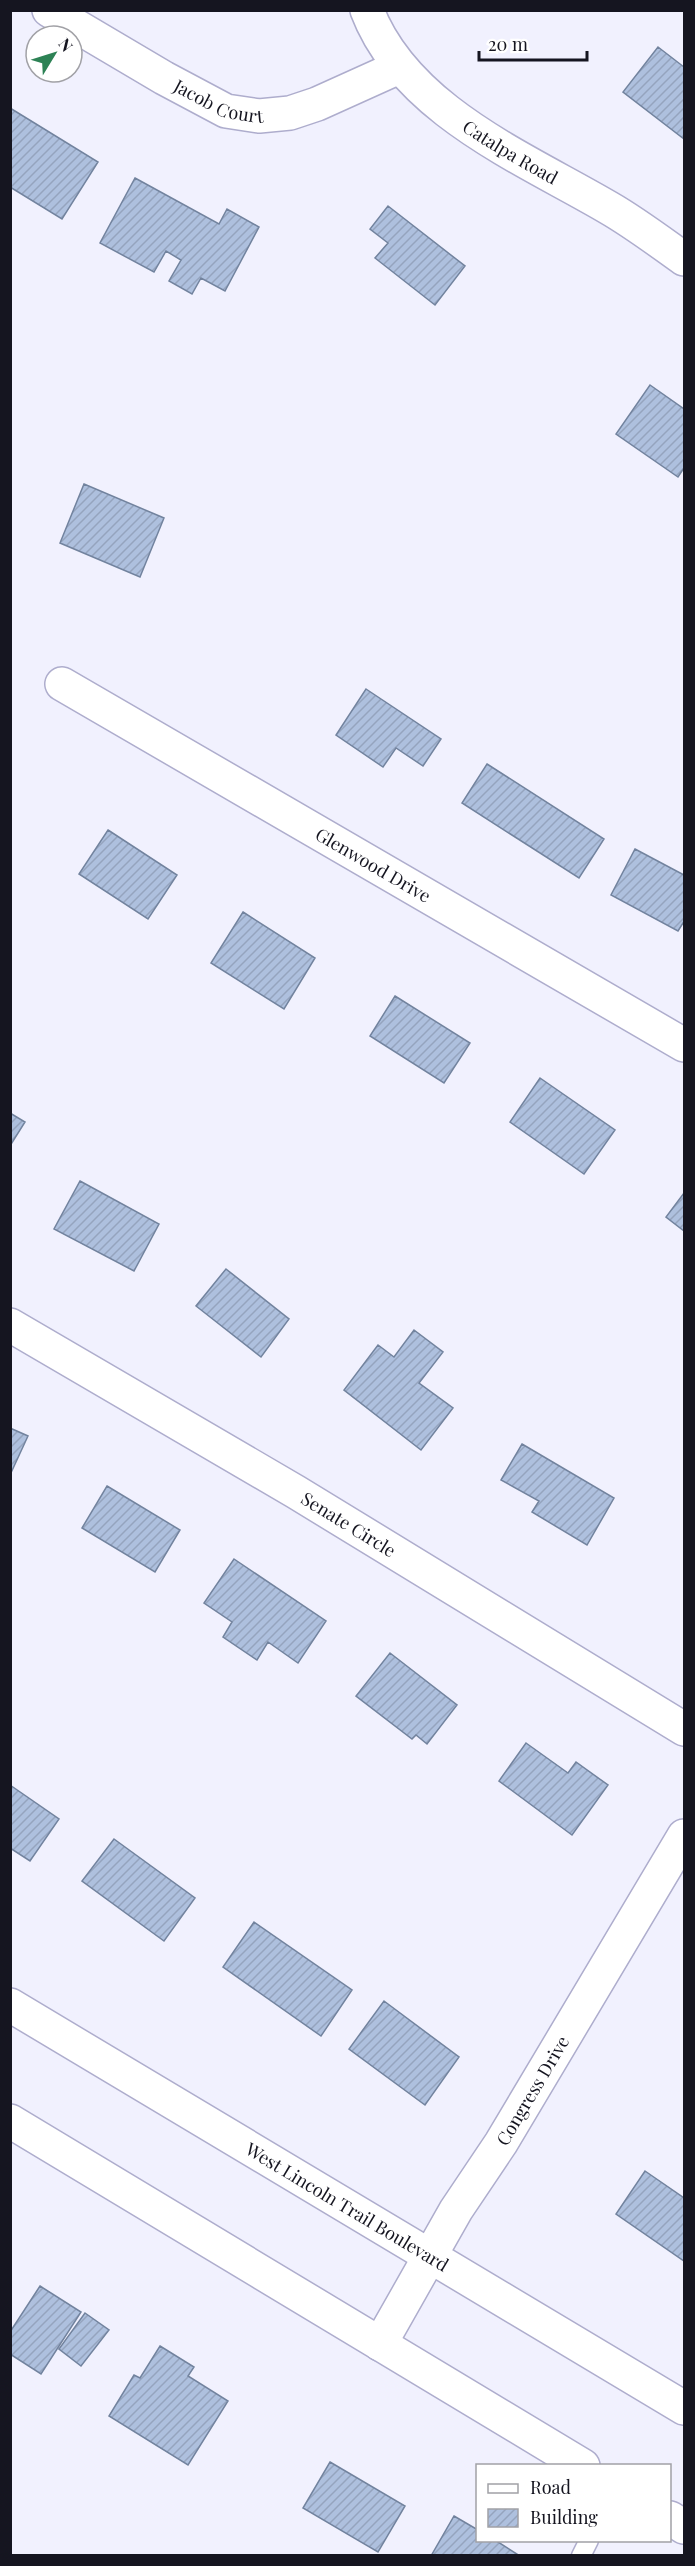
<svg xmlns="http://www.w3.org/2000/svg" width="695" height="2566" viewBox="0 0 695 2566" font-family="'Playfair Display',serif">
  <style>
    .building { fill: url(#building-hatch); stroke: #72839e; stroke-width: 1.5 }
    .lines { fill: none; stroke-linecap: round; stroke-linejoin: round }
    .service-casing { stroke: #aeadcd; stroke-width: 21 }
    .minor-casing { stroke: #aeadcd; stroke-width: 36 }
    .secondary-casing { stroke: #aeadcd; stroke-width: 36 }
    .service { stroke: #fff; stroke-width: 18 }
    .minor { stroke: #fff; stroke-width: 33 }
    .secondary { stroke: #fff; stroke-width: 33 }
    .labels { text-anchor: middle; dominant-baseline: central; stroke-width: 5; stroke-linejoin: round; paint-order: stroke }
    .street-label { font-size: 18px; fill: #151520; stroke: #fff }
  </style>
  <defs>
    <pattern id="building-hatch" width="6" height="6" patternUnits="userSpaceOnUse" patternTransform="scale(1.5)"><rect width="6" height="6" fill="#aec0de"/><path d="M-1 1l2-2M0 6l6-6M5 7l2-2" fill="none" stroke="#95a4be"/></pattern>
  </defs>
  <rect width="100%" height="100%" fill="#f1f1fe"/>
  <path class="building" d="M658,47L684,67V139L623,92Z
    M10,108L98,162L62,219L10,187Z
    M135,178L219,224L227,209L259,227L225,291L201,278L192,294L169,281L181,260L166,251L154,272L100,243Z
    M388,206L465,266L435,305L375,258L388,243L370,229Z
    M650,385L684,409V468L678,477L616,434Z
    M84,484L164,518L140,577L60,543Z
    M366,689L441,739L423,766L396,748L383,767L336,735Z
    M487,764L604,839L579,878L462,803Z
    M108,830L177,875L148,919L79,874Z
    M635,849L684,875V924L683,923L678,931L611,895Z
    M243,912L315,958L284,1009L211,963Z
    M395,996L470,1043L444,1083L370,1036Z
    M540,1078L615,1130L584,1174L510,1122Z
    M10,1113L25,1122L10,1146Z
    M80,1181L159,1224L134,1271L54,1229Z
    M684,1193V1231L666,1217Z
    M226,1269L289,1319L261,1357L196,1306Z
    M414,1330L443,1352L419,1383L453,1408L421,1450L344,1390L378,1345L394,1357Z
    M10,1428L28,1436L10,1475Z
    M522,1444L614,1498L587,1545L532,1512L539,1501L501,1480Z
    M107,1486L180,1530L155,1572L82,1528Z
    M234,1559L326,1621L298,1663L268,1642L257,1660L223,1637L232,1622L204,1603Z
    M390,1653L457,1705L427,1744L416,1735L412,1739L356,1696Z
    M526,1743L568,1773L576,1762L608,1785L572,1835L499,1781Z
    M10,1785L59,1819L30,1861L10,1848Z
    M114,1839L195,1898L164,1941L82,1881Z
    M254,1922L352,1990L321,2036L223,1967Z
    M384,2001L459,2057L425,2105L349,2049Z
    M645,2171L684,2198V2261L616,2214Z
    M40,2286L81,2312L41,2374L10,2354V2332Z
    M85,2313L109,2330L81,2366L59,2349Z
    M160,2346L194,2367L188,2376L228,2401L188,2465L109,2416L134,2375L140,2378Z
    M330,2462L405,2506L378,2552L303,2508Z
    M454,2516L478,2530V2540H495L520,2556H431Z"/>
  <g class="lines">
    <defs>
      <path id="service" d="M581,2556L589,2540"/>
      <g id="minor">
        <path id="s1" d="M49,10L164,78L226,111L259,116L290,113L317,104L399,67"/>
        <path id="s2" d="M367,10C405,110 524,158 609,208C635,223 660,242 684,259"/>
        <path id="s3" d="M62,684L684,1045"/>
        <path id="s4" d="M10,1325L296,1492L684,1729"/>
        <path id="s5" d="M380,2344L456,2210L501,2143L684,1836"/>
      </g>
      <g id="secondary">
        <path id="s6" d="M10,2005L684,2408"/>
        <path d="M10,2121L583,2466"/>
        <path d="M670,2518L684,2527"/>
      </g>
    </defs>
    <use href="#service" class="service-casing"/>
    <use href="#minor" class="minor-casing"/>
    <use href="#secondary" class="secondary-casing"/>
    <use href="#service" class="service"/>
    <use href="#minor" class="minor"/>
    <use href="#secondary" class="secondary"/>
  </g>
  <g class="labels">
    <g class="street-label">
      <text stroke="none"><textPath href="#s1" startOffset="194">Jacob Court</textPath></text>
      <text stroke="none"><textPath href="#s2" startOffset="206">Catalpa Road</textPath></text>
      <text stroke="none"><textPath href="#s3" startOffset="360">Glenwood Drive</textPath></text>
      <text stroke="none"><textPath href="#s4" startOffset="393">Senate Circle</textPath></text>
      <text stroke="none"><textPath href="#s5" startOffset="296">Congress Drive</textPath></text>
      <text stroke="none"><textPath href="#s6" startOffset="393">West Lincoln Trail Boulevard</textPath></text>
    </g>
  </g>
  <rect width="695" height="2566" fill="none" stroke="#151520" stroke-width="24"/>
  <rect x="476" y="2464" width="195" height="78" fill="#ffffff" stroke="#a1a1a6" stroke-width="1.5"/>
  <rect x="488" y="2484" width="30" height="9" fill="#ffffff" stroke="#a1a1a6" stroke-width="1.5"/>
  <text x="530" y="2494" font-size="18" fill="#151520">Road</text>
  <rect x="488" y="2509" width="30" height="18" fill="url(#building-hatch)" stroke="#a1a1a6" stroke-width="1.5"/>
  <text x="530" y="2524" font-size="18" fill="#151520">Building</text>
  <g transform="translate(54 54) rotate(52)"><circle r="28" fill="#ffffff" stroke="#a1a1a6" stroke-width="1.5"/>
  <path d="M0-4.5L10 22L0 15L-10 22Z" fill="#2d8255"/>
  <text y="-9" font-size="16" font-weight="bold" text-anchor="middle" fill="#151520">N</text>
  </g>
  <path d="M479 51v9h108v-9" fill="none" stroke="#151520" stroke-width="3"/>
  <text x="488" y="51" font-size="18" fill="#151520" stroke="#ffffff" stroke-width="4.5" paint-order="stroke">20 m</text>
</svg>
